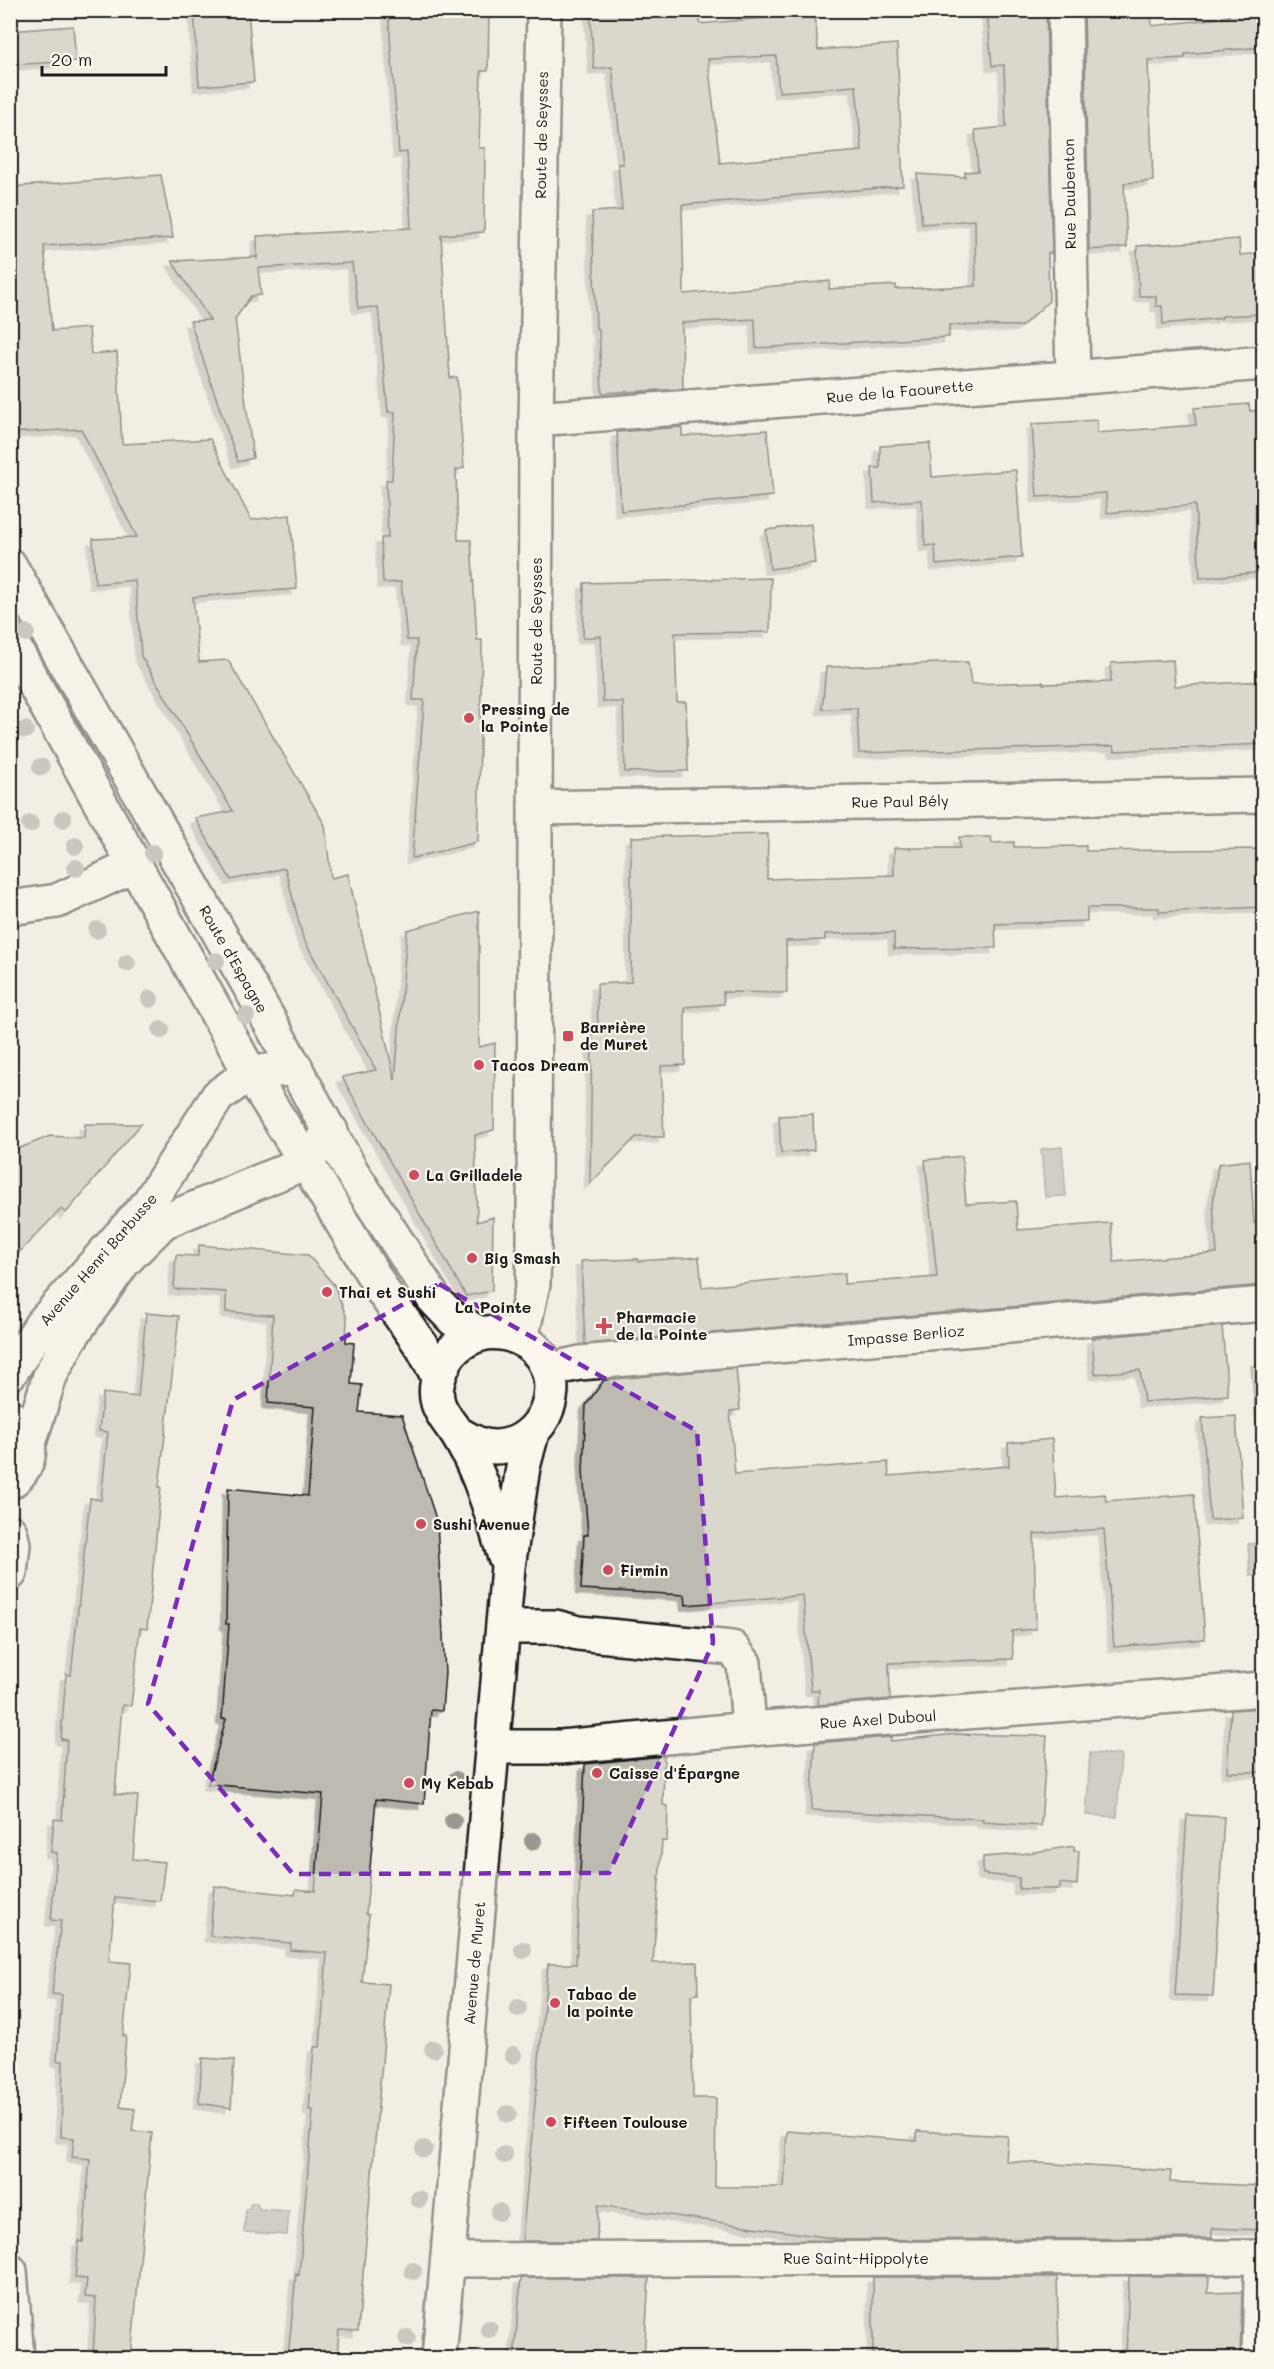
<svg xmlns="http://www.w3.org/2000/svg" width="1274" height="2369" viewBox="0 0 1274 2369" font-family="Mali,sans-serif">
  <style>
    .water { fill: #a9a6a0; stroke: #716f6b; stroke-width: 1.5 }
    .building { fill: #bdbab1; stroke: #1c1c1c; stroke-width: 1.5; fill-rule: evenodd; filter: url(#shadow) }
    .lines { fill: none; stroke-linecap: round; stroke-linejoin: round }
    .minor-casing { stroke: #1c1c1c; stroke-width: 38 }
    .major-casing { stroke: #1c1c1c; stroke-width: 38 }
    .minor { stroke: #fbf7ec; stroke-width: 33 }
    .major { stroke: #fbf7ec; stroke-width: 33 }
    .tree { fill: #9b9892 }
    .marked { fill: none; stroke: #7b2cbf; stroke-width: 4.5; stroke-dasharray: 12 8; stroke-linejoin: round }
    .poi-dot { fill: #d1495b; stroke: #fbf7ec; stroke-width: 2 }
    .labels { text-anchor: middle; dominant-baseline: central; stroke-width: 4.5; stroke-linejoin: round; paint-order: stroke }
    .street-label { font-size: 15px; fill: #1c1c1c; stroke: #fbf7ec }
    .poi-label { font-size: 15px; font-weight: bold; fill: #1c1c1c; stroke: #fbf7ec; text-anchor: start }
    .neighbourhood-label { font-size: 16px; font-weight: bold; fill: #1c1c1c; stroke: #fbf7ec }
  </style>
  <defs>
    <filter id="shadow"><feDropShadow dx="-5.5" dy="5.5" stdDeviation="0" flood-color="#0004"/></filter>
  </defs>
  <rect width="100%" height="100%" fill="#f2eee4"/>
  <filter id="ink" filterUnits="userSpaceOnUse"><feTurbulence type="fractalNoise" baseFrequency=".0167" numOctaves="2"/><feDisplacementMap in="SourceGraphic" scale="12" xChannelSelector="R" yChannelSelector="G"/><feConvolveMatrix kernelMatrix="1 2 1 2 8 2 1 2 1" color-interpolation-filters="sRGB"/></filter>
  <g filter="url(#ink)">
    <path class="water" d="M1062,1147L1066,1196L1045,1197L1041,1149Z
      M1263,1365V1422L1256,1423L1251,1366Z
      M1263,1543V1575L1250,1576L1248,1544Z
      M1090,1753L1121,1755L1117,1817L1086,1815Z
      M251,2203H257L259,2209L289,2211L287,2235L244,2232L246,2209H249Z"/>
    <path class="building" d="M194,10H248L254,82L199,86Z
      M388,10H489L488,71H481L479,148H485L484,232L441,235L450,378L457,377L464,468L456,470L458,540H471L477,640H482L478,842L412,858L424,700H413L417,640H407L401,582L383,583L381,538H388L386,480H392L395,412H388L378,307L358,308L352,263L258,268L261,295L251,296L235,319L253,458L238,462L190,321L210,320L172,261L257,257V260V236L411,228L407,152L399,153Z
      M590,10H693L699,11L700,24L815,13L818,50L897,44L903,186L682,205L684,294L830,281L829,289L896,285V289L976,286L975,220L922,224L917,174L965,177V172L978,171L975,130L1006,127L1004,65L992,66L987,10H1046L1052,253H1048L1049,301L1022,326L949,325V337L756,348L755,319L682,323L683,389L602,393L599,329H596L592,212L622,210L618,164H623L612,67L594,69ZM776,56L779,92L856,86L862,151L720,163L708,59Z
      M1084,10H1151L1152,26L1229,17L1228,10H1263V47L1185,54V58L1148,60L1153,181L1124,183L1127,247L1089,250Z
      M73,26L76,61L10,65V31Z
      M161,175L173,238L44,246L52,331L89,328L91,354L117,352L122,444L210,439L251,520L290,515L297,589L193,597L199,662L228,660L325,825L331,878L348,874L395,1080L407,930L479,911V1047L495,1043L494,1130L475,1135L477,1222L493,1217L492,1291L466,1296L342,1077L376,1070L303,938L285,868L231,880L195,818L233,811L141,656L135,580L95,584L93,539L137,537L81,429L10,433V187Z
      M1239,239L1240,255L1263,253V314L1222,316V318L1163,324L1162,306H1156V296H1139L1137,246Z
      M1249,404L1250,411L1263,410V572L1200,578L1195,505L1107,513L1106,493L1037,497L1032,424L1097,420V433L1196,425L1194,408Z
      M682,427V436L767,430L773,496L621,511L617,432Z
      M930,443L932,477L1016,470L1022,557L936,565L935,545L925,546L922,500L874,503L872,468H880V446Z
      M811,524L815,563L770,569L766,530Z
      M771,578L770,632L675,633L677,702H686L688,771L625,772L623,702H603L601,636L583,638L584,583Z
      M1173,660L1175,686L1263,681V744L1115,751L1114,746L859,753L857,708L822,709L826,667L968,662L971,684L1043,682V684L1111,682V663Z
      M768,834L767,879L894,875V848H960L959,837H991L992,843L1014,842V847L1086,846V851L1263,849V907L1159,912V908H1087V921L995,924L996,948L894,949V933L825,934V940L786,941L787,993L723,992L724,1004L685,1007V1065L661,1066L664,1137H636L590,1184L592,1029H598L597,984L631,982V837Z
      M813,1114L814,1150L781,1153L779,1116Z
      M85,1124H141L66,1213L61,1209L10,1262V1152L50,1136L84,1138Z
      M962,1156L966,1204L1016,1201L1018,1230L1111,1223L1114,1262L1217,1253L1213,1204L1218,1164L1250,1160L1254,1223L1263,1222V1285L585,1344L581,1261L638,1259V1261L699,1257L702,1287L845,1273L844,1284L937,1277L925,1160Z
      M199,1245L308,1255L334,1285L347,1318L346,1342L354,1343L351,1384L362,1385L359,1412L402,1415L437,1522L445,1673L442,1711L431,1710L424,1804L376,1799L366,1914L369,1915L362,1982L389,1984L358,2331L339,2330L337,2358H288L296,2274L299,2275L313,2110H309L314,2047H320L327,1953L290,1950L291,1943L210,1936L214,1886L295,1895L296,1889L315,1891L323,1794L208,1784L226,1719H222L229,1624H226L228,1488L308,1496L315,1407L268,1403L273,1315L226,1312V1292L174,1289L176,1255L198,1256Z
      M146,1313L179,1316L159,1487H161L147,1629L140,1628L131,1706L122,1705L115,1794L138,1796L133,1859L165,1862L160,1901L115,1897L109,1961L131,1963L123,2036H126L120,2107L135,2109L132,2131L152,2133L131,2358H93L96,2298L85,2297L87,2279L75,2278L79,2241L83,2242L90,2159L72,2157L74,2138L61,2137L63,2061H57L62,1995L52,1994L61,1921L51,1920L57,1853L51,1852L54,1819L62,1820L67,1740L61,1739L66,1674L71,1675L90,1498L101,1500L108,1432L99,1431L103,1393L138,1397Z
      M1222,1326L1228,1395L1144,1402L1140,1370L1095,1374L1092,1338Z
      M736,1368L740,1410L730,1411L735,1474L888,1462L889,1476L1009,1466L1008,1443L1052,1439L1056,1498L1105,1494L1106,1501L1194,1494L1205,1639L1114,1647L1104,1529L1034,1534L1036,1629L1012,1631L1013,1659L889,1663L890,1699L818,1705L819,1690H811L803,1595L686,1605L685,1595L581,1589L584,1535H588L583,1471L586,1405L604,1380Z
      M1236,1416L1243,1518L1210,1520L1202,1418Z
      M1263,1708V1772H1227L1231,1710Z
      M956,1734L1047,1736L1041,1826L983,1822V1819L811,1810L815,1743L891,1737V1741Z
      M664,1756L663,1805L668,1806L667,1841H662L653,1963L697,1962L698,1994L691,1995L693,2098H716L715,2187H784L787,2131L917,2141V2131L1008,2136L1006,2161L1171,2171L1170,2182L1263,2186V2230L1212,2228V2238L846,2240L598,2205L597,2241H522L548,1964H576L585,1764Z
      M1187,1815L1224,1817L1213,1996L1175,1995Z
      M1074,1846V1851H1079L1077,1885L1060,1883V1889H1019V1878L983,1874V1857L1021,1854Z
      M202,2058L234,2060L231,2108L199,2103Z
      M1129,2276H1209L1208,2293L1242,2292L1240,2358H1126Z
      M873,2277H1057L1059,2350L961,2351V2358H873Z
      M521,2278H649L644,2358H514Z"/>
    <g class="lines">
      <defs>
        <path id="minor" d="M1065,10L1073,377
          M536,419L1264,363
          M536,808L1264,795
          M10,908L57,901L135,865
          M548,1370L580,1363L1264,1304
          M10,1373L41,1325L148,1204L218,1096L250,1073L296,1068
          M10,1417C35,1435 35,1464 10,1482
          M29,1443L50,1376L70,1338L124,1261L163,1222L306,1162L331,1131
          M10,1532L13,1544L10,1573
          M504,1627H555L578,1633L732,1648L744,1663L749,1729
          M493,1747H561L749,1729L1264,1689
          M448,2260L1264,2257
          M10,2271L17,2358
          M1259,2358L1261,2278"/>
        <path id="major" d="M10,566L270,1022L350,1169L434,1299L453,1319L480,1334
          M10,640L250,1073L306,1162L384,1293L423,1348L438,1376
          M521,1339L533,1284L534,1247L536,419L544,10
          M457,1433C469,1440 480,1447 495,1447C547,1446 572,1376 529,1344C516,1335 502,1331 486,1333C469,1336 451,1347 444,1364C438,1377 434,1389 438,1403C442,1416 450,1423 457,1434C464,1445 471,1459 476,1471C488,1498 496,1528 505,1557
          M439,2358L508,1567L523,1467L532,1433"/>
      </defs>
      <use href="#minor" class="minor-casing"/>
      <use href="#major" class="major-casing"/>
      <use href="#minor" class="minor"/>
      <use href="#major" class="major"/>
    </g>
    <g class="tree">
      <circle cx="26" cy="633" r="9"/>
      <circle cx="25" cy="730" r="9"/>
      <circle cx="41" cy="767" r="9"/>
      <circle cx="63" cy="819" r="9"/>
      <circle cx="30" cy="824" r="9"/>
      <circle cx="75" cy="846" r="9"/>
      <circle cx="153" cy="853" r="9"/>
      <circle cx="76" cy="868" r="9"/>
      <circle cx="97" cy="930" r="9"/>
      <circle cx="216" cy="961" r="9"/>
      <circle cx="127" cy="963" r="9"/>
      <circle cx="150" cy="999" r="9"/>
      <circle cx="246" cy="1016" r="9"/>
      <circle cx="161" cy="1030" r="9"/>
      <circle cx="456" cy="1780" r="9"/>
      <circle cx="453" cy="1821" r="9"/>
      <circle cx="533" cy="1841" r="9"/>
      <circle cx="523" cy="1950" r="9"/>
      <circle cx="518" cy="2008" r="9"/>
      <circle cx="433" cy="2049" r="9"/>
      <circle cx="513" cy="2055" r="9"/>
      <circle cx="508" cy="2114" r="9"/>
      <circle cx="424" cy="2149" r="9"/>
      <circle cx="504" cy="2155" r="9"/>
      <circle cx="419" cy="2199" r="9"/>
      <circle cx="499" cy="2212" r="9"/>
      <circle cx="413" cy="2271" r="9"/>
      <circle cx="489" cy="2329" r="9"/>
      <circle cx="407" cy="2338" r="9"/>
    </g>
  </g>
  <path d="M0 0H1274V2369H0ZM439,1284L697,1431L713,1643L609,1873L293,1874L148,1704L233,1400Z" fill="#f2eee4" fill-opacity=".55" fill-rule="evenodd"/>
  <path class="marked" d="M439,1284L697,1431L713,1643L609,1873L293,1874L148,1704L233,1400Z"/>
  <g class="poi-dot">
    <circle cx="469" cy="718" r="6"/>
    <rect x="562" y="1030" width="12" height="12" rx="3"/>
    <circle cx="479" cy="1065" r="6"/>
    <circle cx="414" cy="1175" r="6"/>
    <circle cx="472" cy="1258" r="6"/>
    <circle cx="327" cy="1292" r="6"/>
    <path d="M601 1317h6v6h6v6h-6v6h-6v-6h-6v-6h6z"/>
    <circle cx="421" cy="1524" r="6"/>
    <circle cx="608" cy="1570" r="6"/>
    <circle cx="597" cy="1773" r="6"/>
    <circle cx="409" cy="1783" r="6"/>
    <circle cx="555" cy="2003" r="6"/>
    <circle cx="551" cy="2122" r="6"/>
  </g>
  <g class="labels">
    <g class="street-label">
      <text transform="translate(541 135) rotate(-89)">Route de Seysses</text>
      <text transform="translate(1069 194) rotate(-91)">Rue Daubenton</text>
      <text transform="translate(900 391) rotate(-5)">Rue de la Faourette</text>
      <text transform="translate(536 621) rotate(-90)">Route de Seysses</text>
      <text transform="translate(900 801) rotate(-1)">Rue Paul Bély</text>
      <text transform="translate(234 959) rotate(60)">Route d'Espagne</text>
      <text transform="translate(98 1259) rotate(-49)">Avenue Henri Barbusse</text>
      <text transform="translate(906 1335) rotate(-5)">Impasse Berlioz</text>
      <text transform="translate(878 1719) rotate(-4)">Rue Axel Duboul</text>
      <text transform="translate(474 1963) rotate(-85)">Avenue de Muret</text>
      <text x="856" y="2258">Rue Saint-Hippolyte</text>
    </g>
    <g class="poi-label">
      <text x="481" y="709">Pressing de<tspan x="481" dy="17">la Pointe</tspan></text>
      <text x="580" y="1027">Barrière<tspan x="580" dy="17">de Muret</tspan></text>
      <text x="491" y="1065">Tacos Dream</text>
      <text x="426" y="1175">La Grilladele</text>
      <text x="484" y="1258">Big Smash</text>
      <text x="339" y="1292">Thai et Sushi</text>
      <text x="616" y="1317">Pharmacie<tspan x="616" dy="17">de la Pointe</tspan></text>
      <text x="433" y="1524">Sushi Avenue</text>
      <text x="620" y="1570">Firmin</text>
      <text x="609" y="1773">Caisse d'Épargne</text>
      <text x="421" y="1783">My Kebab</text>
      <text x="567" y="1994">Tabac de<tspan x="567" dy="17">la pointe</tspan></text>
      <text x="563" y="2122">Fifteen Toulouse</text>
    </g>
    <g class="neighbourhood-label">
      <text x="493" y="1306">La Pointe</text>
    </g>
  </g>
  <rect width="1274" height="2369" fill="none" stroke="#fbf7ec" stroke-width="36"/>
  <rect x="18" y="18" width="1238" height="2333" fill="none" stroke="#1c1c1c" stroke-width="2" filter="url(#ink)"/>
  <path d="M42 66v9h124v-9" fill="none" stroke="#1c1c1c" stroke-width="3"/>
  <text x="51" y="66" font-size="18" fill="#1c1c1c" stroke="#fbf7ec" stroke-width="4.5" paint-order="stroke">20 m</text>
</svg>
